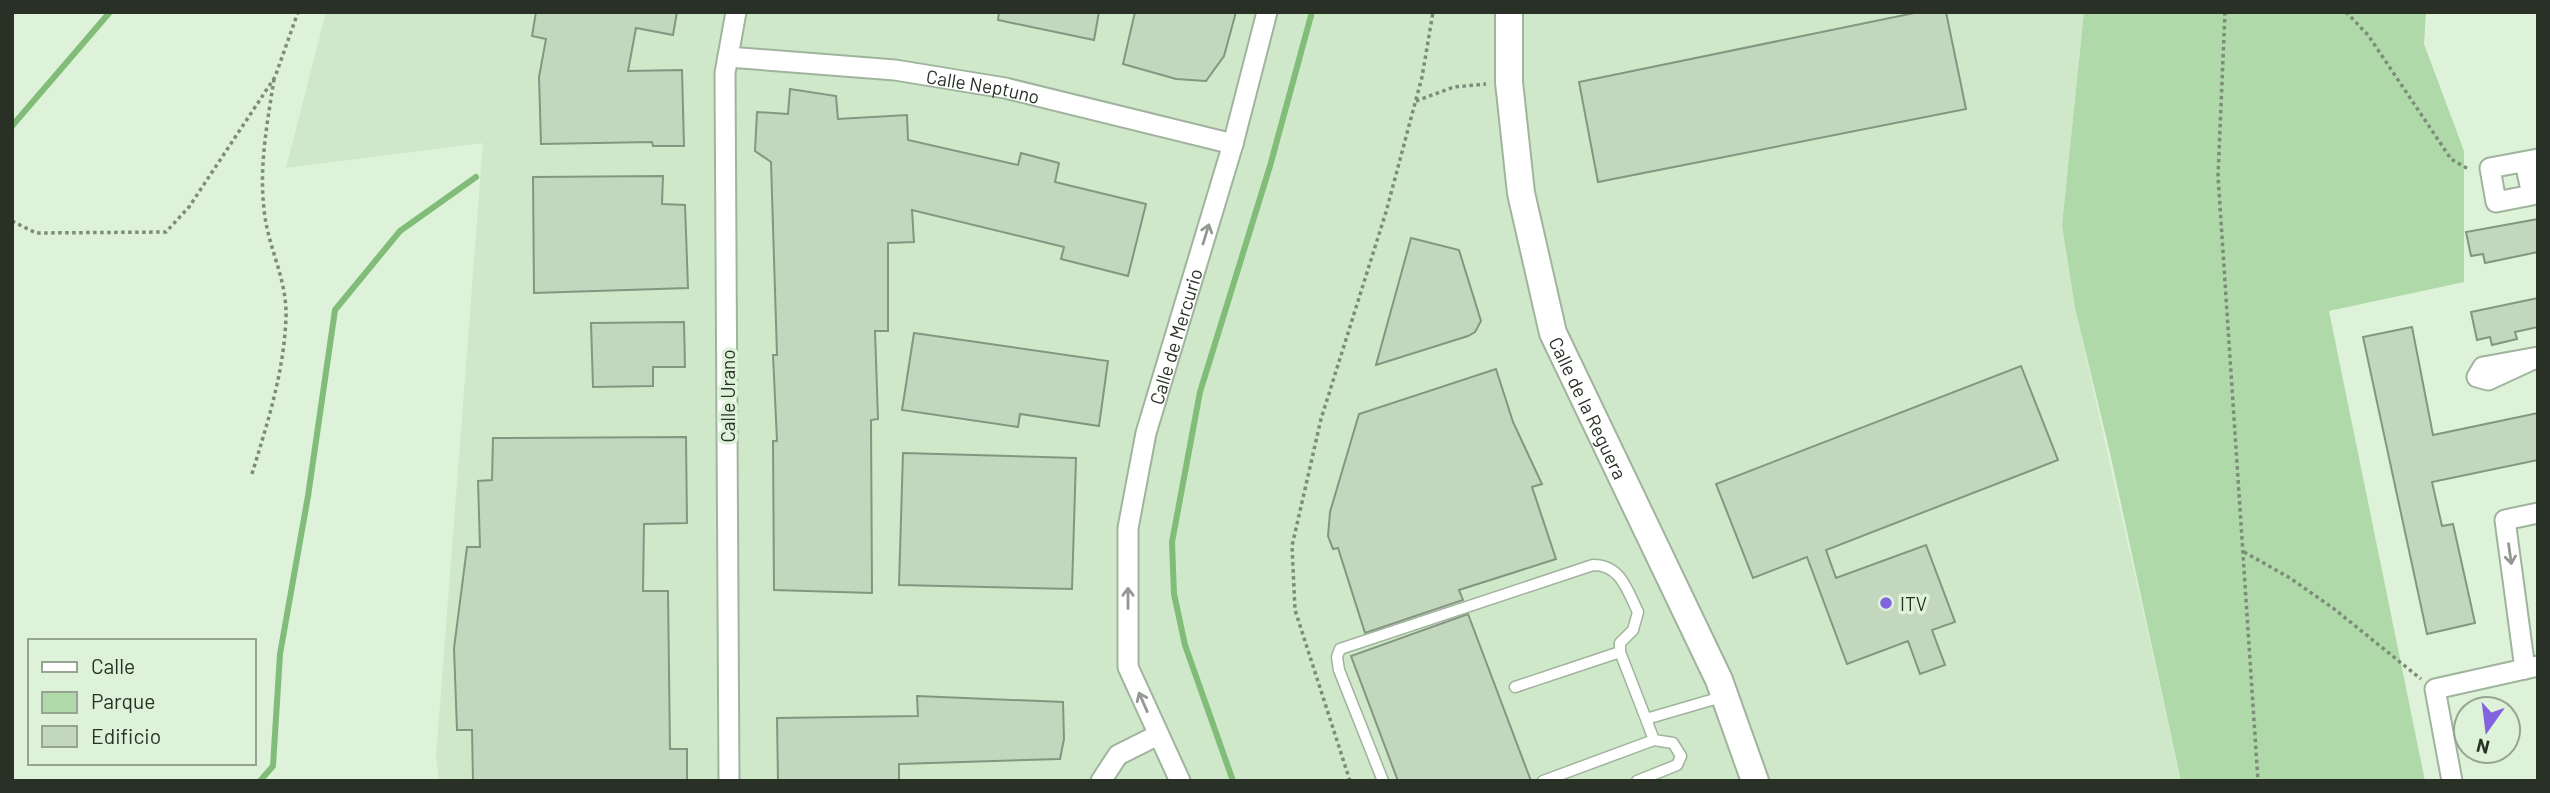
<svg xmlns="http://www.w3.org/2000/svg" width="2550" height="793" viewBox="0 0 2550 793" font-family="Barlow,sans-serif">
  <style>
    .built { fill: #cee8c9 }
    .green { fill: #b0d9a9 }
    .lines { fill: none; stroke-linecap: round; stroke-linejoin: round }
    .stream { stroke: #81bc78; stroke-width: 6 }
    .building { fill: #c2d7be; stroke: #839780; stroke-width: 2 }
    .lane-casing { stroke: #a0b49d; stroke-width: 13 }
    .street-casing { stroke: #a0b49d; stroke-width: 23 }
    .secondary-casing { stroke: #a0b49d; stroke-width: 30 }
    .path { stroke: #7d8b7a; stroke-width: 3.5; stroke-dasharray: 3.5 3.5; stroke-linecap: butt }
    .lane { stroke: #fff; stroke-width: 10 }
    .street { stroke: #fff; stroke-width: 19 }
    .secondary { stroke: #fff; stroke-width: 26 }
    .oneway { stroke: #949893 }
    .poi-dot { fill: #8264df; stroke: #ddf2d9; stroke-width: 2.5 }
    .labels { text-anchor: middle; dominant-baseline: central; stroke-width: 7; stroke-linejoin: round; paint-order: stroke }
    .street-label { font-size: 19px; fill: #293127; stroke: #ddf2d9 }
    .poi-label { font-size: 19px; fill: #293127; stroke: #ddf2d9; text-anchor: start }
  </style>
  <rect width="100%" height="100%" fill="#ddf2d9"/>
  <path class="built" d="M326,12H2084L2062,225L2075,308L2181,781H439L436,757L483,143L286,168Z"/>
  <path class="green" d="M2084,12H2426L2424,44L2464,151V282L2329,311L2425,781H2181L2110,453L2075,308L2062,225Z"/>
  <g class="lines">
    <path class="stream" d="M12,126L110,12
      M260,781L273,766L280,654L308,496L335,310L400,231L476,177
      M1233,781L1185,645L1174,594L1172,542L1200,392L1270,166L1312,12"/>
  </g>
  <path class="building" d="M536,12H677L673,35L636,28L628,71L682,70L684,146H653L652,142L541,144L539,77L546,39L532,36Z
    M999,12H1099L1094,40L998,20Z
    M1135,12H1236L1224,56L1206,81L1176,79L1123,64Z
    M1919,12H1946L1966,109L1598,182L1579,82Z
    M790,89L836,96L838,119L907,115L908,140L1018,165L1021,153L1059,163L1055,182L1146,204L1128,276L1061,259L1064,247L912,210L914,242L888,243V331H875L878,419L871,420L872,593L774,590L773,441H777L773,355H777L771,162L755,151L757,112L788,114Z
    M663,176L662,204L685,205L688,288L534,293L533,177Z
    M2538,219V252L2485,263L2483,254L2471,256L2466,232Z
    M1411,238L1459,250L1481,321L1475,332L1468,336L1376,365Z
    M2538,298V327L2515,332L2517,339L2492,345L2490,337L2477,340L2471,312Z
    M684,322L685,367H653V386L593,387L591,323Z
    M2412,327L2433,435L2538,413V460L2432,482L2442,526L2453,524L2475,623L2427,634L2363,337Z
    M914,333L1108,361L1099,426L1020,414L1018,427L902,410Z
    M2021,366L2058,460L1826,550L1836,578L1926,545L1955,622L1932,630L1945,665L1920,674L1908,641L1847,664L1807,557L1753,578L1716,484Z
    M1496,369L1513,422L1542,484L1532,487L1556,559L1459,590L1463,600L1365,633L1338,548L1333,549L1328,536L1330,512L1359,414Z
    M686,437L687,523L644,524L643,591H668L670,749H687V781H473L472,730H457L454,648L467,547H480L478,481L492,480L493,438Z
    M903,453L1076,458L1072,589L899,585Z
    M1468,614L1531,781H1398L1351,656Z
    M917,696L1063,702L1064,739L1060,759L899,764V781H778L777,718L918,716Z"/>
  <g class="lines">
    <defs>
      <path id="lane" d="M1515,687L1620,652
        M1383,781L1339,670L1337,657L1340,649L1593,565C1621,565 1627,590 1638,612L1633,630L1620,643V652L1646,719L1725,696
        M1543,781L1654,740L1646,719
        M1637,781L1677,765L1681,756L1673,743L1654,740"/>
      <g id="street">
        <path id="s1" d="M728,57L895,70L1005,88L1233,144"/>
        <path d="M2525,162L2532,195L2496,202L2490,168L2538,159"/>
        <path d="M2538,357L2488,380L2477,377L2483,367Z"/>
        <path d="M2525,669L2505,520L2538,513"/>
        <path d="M729,781L725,73L736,12"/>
        <path d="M1101,781L1118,755L1158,735"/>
        <path id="s2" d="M1180,781L1128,667V528L1146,433L1233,144L1267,12"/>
        <path d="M2452,781L2435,689L2538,666"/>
      </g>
      <g id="secondary">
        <path id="s3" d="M1509,12V82L1521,193L1553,333L1719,680L1755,781"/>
      </g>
    </defs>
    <use href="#lane" class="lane-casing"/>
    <use href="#street" class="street-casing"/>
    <use href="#secondary" class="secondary-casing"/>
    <path class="path" d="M2225,12L2218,176L2258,781
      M2346,12L2368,35L2451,159L2470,170
      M1416,101L1454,87L1486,84
      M12,221L36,233L166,232L189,207L275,77L298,12
      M252,474C268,421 284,372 286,317C287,281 270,251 265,217C258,170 267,125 274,79
      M2244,552L2290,578L2333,608L2421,679
      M1350,781L1295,610L1292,546L1321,419L1386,212L1422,77L1433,12"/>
    <use href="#lane" class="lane"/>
    <use href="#street" class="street"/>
    <use href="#secondary" class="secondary"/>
  </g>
  <defs><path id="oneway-shaft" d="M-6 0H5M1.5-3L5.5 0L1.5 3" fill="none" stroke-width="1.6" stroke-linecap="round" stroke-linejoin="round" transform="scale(1.75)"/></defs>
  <g class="oneway">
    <use href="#oneway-shaft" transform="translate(1206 234) rotate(-73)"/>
    <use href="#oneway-shaft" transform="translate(2510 554) rotate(82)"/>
    <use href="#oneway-shaft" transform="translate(1128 598) rotate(-90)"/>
    <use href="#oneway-shaft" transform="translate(1143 702) rotate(-114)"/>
  </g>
  <circle class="poi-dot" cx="1886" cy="603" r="7"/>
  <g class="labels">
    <g class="street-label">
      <text stroke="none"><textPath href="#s1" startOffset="257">Calle Neptuno</textPath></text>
      <text stroke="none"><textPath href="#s2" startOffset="462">Calle de Mercurio</textPath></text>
      <text transform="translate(727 396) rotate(-90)">Calle Urano</text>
      <text stroke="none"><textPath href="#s3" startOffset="408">Calle de la Reguera</textPath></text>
    </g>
    <g class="poi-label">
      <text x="1900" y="603">ITV</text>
    </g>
  </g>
  <rect width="2550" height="793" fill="none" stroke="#293127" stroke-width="28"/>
  <rect x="28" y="639" width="228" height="126" fill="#ddf2d9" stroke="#95a592" stroke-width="2"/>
  <rect x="42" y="662" width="35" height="10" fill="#ffffff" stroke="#95a592" stroke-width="2"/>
  <text x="91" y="674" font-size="21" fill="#293127">Calle</text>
  <rect x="42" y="692" width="35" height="21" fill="#b0d9a9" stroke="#95a592" stroke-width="2"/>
  <text x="91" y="709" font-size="21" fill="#293127">Parque</text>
  <rect x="42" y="726" width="35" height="21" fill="#c2d7be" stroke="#95a592" stroke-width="2"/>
  <text x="91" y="744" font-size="21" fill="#293127">Edificio</text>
  <g transform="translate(2487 730) rotate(194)"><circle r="33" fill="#ddf2d9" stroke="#95a592" stroke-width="2"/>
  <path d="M0-5L12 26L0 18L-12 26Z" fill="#8264df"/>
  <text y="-10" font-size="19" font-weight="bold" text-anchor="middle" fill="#293127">N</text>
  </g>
</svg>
